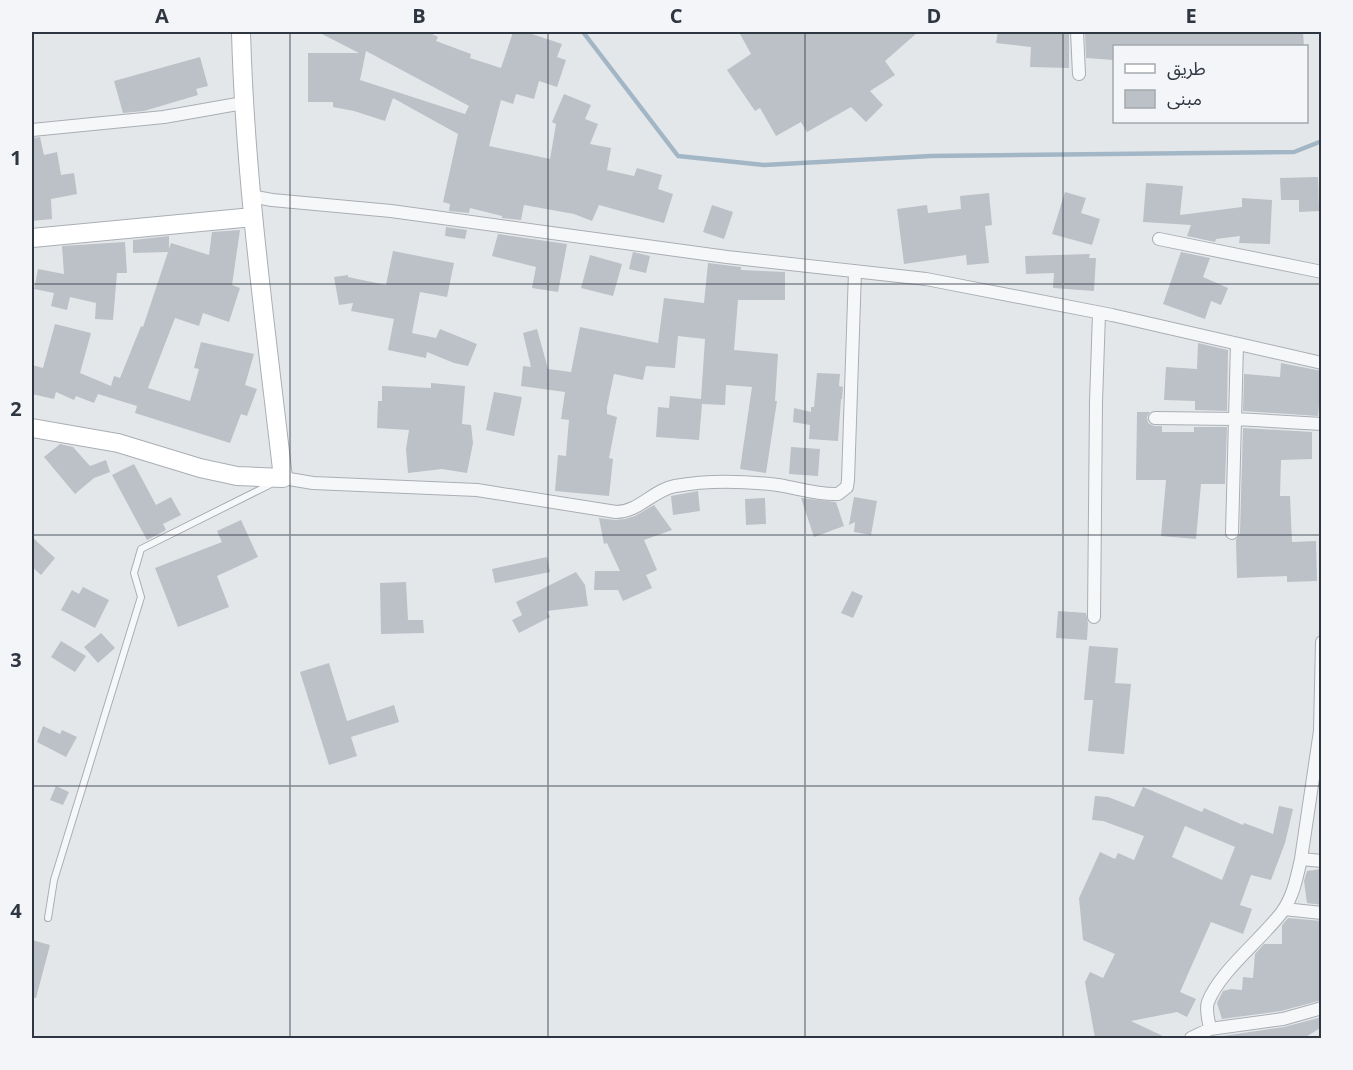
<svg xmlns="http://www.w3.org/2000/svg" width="1353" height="1070" viewBox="0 0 1353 1070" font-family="'Open Sans','Noto Sans Arabic',sans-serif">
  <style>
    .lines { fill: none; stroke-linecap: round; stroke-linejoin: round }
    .stream { stroke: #a3b6c6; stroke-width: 4.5 }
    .building { fill: #bcc0c7; fill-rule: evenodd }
    .lane-casing { stroke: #a9aeb4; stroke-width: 8 }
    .street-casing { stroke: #a9aeb4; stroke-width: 14 }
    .secondary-casing { stroke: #a9aeb4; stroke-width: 20 }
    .lane { stroke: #f6f7f9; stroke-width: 6 }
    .street { stroke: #f6f7f9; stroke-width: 12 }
    .secondary { stroke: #fff; stroke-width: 18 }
    .grid { fill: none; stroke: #2d3641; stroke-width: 1.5; stroke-opacity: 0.55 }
    .neatline { fill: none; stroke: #2d3641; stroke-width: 2 }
    .grid-label { font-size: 20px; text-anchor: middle; font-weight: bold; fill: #2d3641 }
  </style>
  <rect width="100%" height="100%" fill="#e4e7ea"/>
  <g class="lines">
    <path class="stream" d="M583,32L678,156L764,165L931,156L1294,152L1322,141"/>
  </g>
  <path class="building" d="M318,32H428L438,37L436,41L471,54L470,58L501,68L513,32H526L562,44L557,57L566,60L557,87L539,81L534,99L516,94L513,104L501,100L489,146L550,159L556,124L552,122L564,94L591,105L585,119L598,124L590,144L611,148L607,170L634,176L637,168L662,175L658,189L673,194L664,223L599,205L592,221L574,214L524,205L521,220L502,218V216L470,208L469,213L449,211L450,204L443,202L458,134L393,98L385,121L354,111L333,107V102H308V53H359ZM366,51L469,106L465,114L360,80Z
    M739,32H918L885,61L895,75L870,91L883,105L866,122L851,107L807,132L801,122L776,136L760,108L755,111L727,70L751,54Z
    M998,32H1069V68L1030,67L1031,47L996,43Z
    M1085,32H1303L1304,46H1114V60L1086,58Z
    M200,57L208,86L196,89L198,95L144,111L123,113L114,81Z
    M40,137L44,155L57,152L61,175L74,173L77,194L51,199L52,219L32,221V138Z
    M1318,177L1319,211L1299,212V200H1281L1280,178Z
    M1146,183L1183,186L1180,215L1242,207V198L1272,200L1270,244L1239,243L1240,236L1216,239L1215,242L1187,236L1191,225L1143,222Z
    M1065,192L1086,198L1081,213L1100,219L1092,245L1052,234Z
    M989,193L992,225L985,226L989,263L967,265L966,255L904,264L897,209L927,205L928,213L961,209L960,196Z
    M712,205L733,212L724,239L703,232Z
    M446,227L467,230L465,239L445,236Z
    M240,230L232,285L240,288L229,322L203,313L199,326L175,318L148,388L190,401L199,369L194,368L201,342L254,354L245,385L257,389L247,416L241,414L230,443L135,413L137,406L98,394L94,403L76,396L74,400L56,392L54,399L32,394V365L43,368L55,324L91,333L80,373L111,386L114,376L120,378L141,326L143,327L168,252L133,253V240L169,236V249L171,243L209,255L212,232Z
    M498,234L567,244L558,292L532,288L536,267L492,256Z
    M125,242L127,273H117L113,320L95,319L96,303L70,297L67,310L51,306L54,293L34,289L38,269L64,274L62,246Z
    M393,251L454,263L447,297L420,292L412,333L436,338L440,329L477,344L468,366L454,363L427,352L426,358L388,350L394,319L351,311L353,303L339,305L334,277L348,275V277L386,285Z
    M633,252L650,256L646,273L629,269Z
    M1181,252L1210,258L1203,277L1228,288L1221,305L1211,301L1205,319L1163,304Z
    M1090,254L1089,258H1096L1094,291L1053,288L1054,273L1026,274L1025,256Z
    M590,255L622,264L613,296L581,288Z
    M708,263L741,267V270L785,272V300H738L734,350L778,354L775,401H777L766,473L740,469L752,387L726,385L725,405L702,404L699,440L656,437L658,407L669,408L670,396L701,399L705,339L678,336L675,368L646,366L643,380L614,374L607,407V414L617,417L609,458L613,459L609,496L555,491L558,455L566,456L568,431L569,420L561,419L565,392L521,386L523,366L531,367L523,333L537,329L548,369L571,372L580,327L658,343L664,298L704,303Z
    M1198,343L1228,350L1227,411L1195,410V401L1164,400L1166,367L1197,369Z
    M1281,363L1322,371L1318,416L1243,411L1244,374L1280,377Z
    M817,373L840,374L839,386L843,387L842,399H841L838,441L809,439L810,425L793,422L794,408L811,412V407H814Z
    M431,383L465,386L462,424L471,425L473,443L467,473L442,469L408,473L406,449L409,430L377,428L378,401H382V386L431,388Z
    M494,392L522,397L514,436L486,430Z
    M1137,412H1150L1147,417L1148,423L1154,426H1162V432H1194V427H1227L1225,484H1201L1196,539L1161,536L1166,480H1136Z
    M1243,428L1312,432V459L1281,460L1280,496H1290L1292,542L1316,541L1317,581L1287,582V576L1237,578L1236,540L1240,533Z
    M60,444L73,447L90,466L106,460L110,472L94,478L75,494L44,457Z
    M791,447L820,449L818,476L789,474Z
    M134,464L156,505L171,497L181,515L163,524L166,530L147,540L112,475Z
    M698,491L700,511L673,515L671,496Z
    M854,497L877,501L871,535L854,532L855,522L849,525Z
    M765,498L766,524L746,525L745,499Z
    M801,498L836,502L844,526L814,537Z
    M654,505L672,530L644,540L657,570L646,575L652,588L623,601L618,590H594L595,571H620L607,543L604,544L599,518L615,520L625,519L635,516Z
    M241,520L258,557L217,576L229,607L178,627L155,568L222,542L217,531Z
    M32,537L55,558L41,575L32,567Z
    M547,557L550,572L495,583L492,569Z
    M576,572L585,585L588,606L547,611L550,617L519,633L512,620L522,615L516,602Z
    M406,582L408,620H423L424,633L381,634L380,583Z
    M83,587L109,600L95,628L61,610L72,590L79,594Z
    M852,591L863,596L853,618L841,613Z
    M1058,611L1086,613L1088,623L1087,640L1056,638Z
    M101,633L115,648L98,663L84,647Z
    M61,641L86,656L75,672L51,657Z
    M1089,646L1118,648L1115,683L1131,684L1124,754L1088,751L1093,700H1084Z
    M329,663L347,721L394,705L399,722L351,737L357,756L329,765L300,672Z
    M43,726L60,734L62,730L77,737L66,757L37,742Z
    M56,786L69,792L63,805L50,800Z
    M1143,787L1202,812L1204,808L1243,825L1244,823L1273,834L1279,806L1293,809L1285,843L1271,880L1251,875L1240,905L1252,909L1243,934L1211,922L1180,992L1196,999L1187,1017L1177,1012L1131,1021L1167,1038H1095L1085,982L1090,972L1103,978L1115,954L1083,940L1079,898L1100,852L1115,859L1118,853L1134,860L1144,836L1103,821L1092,820L1095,796L1108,797L1134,807ZM1185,826L1235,847L1222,880L1172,857Z
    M1322,869V905L1307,903L1304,881L1307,871Z
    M1288,918L1322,921V1000L1281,1011L1222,1019L1217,1003L1223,991L1231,989L1242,990L1243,977L1253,978L1255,954L1264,944H1282V925Z
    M32,940L50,945L36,998H32Z
    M1322,1017V1027L1304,1038H1209L1284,1027Z"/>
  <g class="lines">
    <defs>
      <path id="lane" d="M48,918L54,880L141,597L134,573L141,549L271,484"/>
      <path id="street" d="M1077,32L1079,74
        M32,130L164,117L243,103
        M251,196L272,200L391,211L727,257L926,279L1112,315L1322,363
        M1159,239L1322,272
        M1155,418L1236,419L1322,424
        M283,478L313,483L477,490L616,512C639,512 653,490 675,486C707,480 745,481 778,485C797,488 818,495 838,494L847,487L848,480L855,271
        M1232,533L1237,344
        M1094,617L1096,402L1099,313
        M1322,642L1320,731L1301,859L1322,861
        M1301,859C1297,877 1293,897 1282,912C1262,939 1220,971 1208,1002C1205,1010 1209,1021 1210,1029L1283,1019L1322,1008
        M1284,909L1322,913
        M1191,1038L1210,1029"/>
      <path id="secondary" d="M32,238L253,217
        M32,428L118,443L200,468L237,476L283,478C266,329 245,181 241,32"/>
    </defs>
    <use href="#lane" class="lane-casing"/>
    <use href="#street" class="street-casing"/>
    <use href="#secondary" class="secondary-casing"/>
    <use href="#lane" class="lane"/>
    <use href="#street" class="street"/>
    <use href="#secondary" class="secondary"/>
  </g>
  <path class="grid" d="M290,32V1038M548,32V1038M805,32V1038M1063,32V1038M32,284H1322M32,535H1322M32,786H1322"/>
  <rect width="1353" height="1070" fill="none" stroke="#f3f5f8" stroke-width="66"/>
  <rect x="1113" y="45" width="195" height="78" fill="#f3f5f8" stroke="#a4a9af" stroke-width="1.5"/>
  <rect x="1125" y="64" width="30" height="9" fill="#ffffff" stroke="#a4a9af" stroke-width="1.5"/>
  <text x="1167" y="75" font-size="18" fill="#2d3641">طريق</text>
  <rect x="1125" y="90" width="30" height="18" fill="#bcc0c7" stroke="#a4a9af" stroke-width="1.5"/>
  <text x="1167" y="105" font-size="18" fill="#2d3641">مبنى</text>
  <rect x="33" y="33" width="1287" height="1004" class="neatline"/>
  <g class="grid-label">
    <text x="162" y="23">A</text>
    <text x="419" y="23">B</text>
    <text x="676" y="23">C</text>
    <text x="934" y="23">D</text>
    <text x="1191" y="23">E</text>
    <text x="16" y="165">1</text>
    <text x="16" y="416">2</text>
    <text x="16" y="667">3</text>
    <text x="16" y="918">4</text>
  </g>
</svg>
